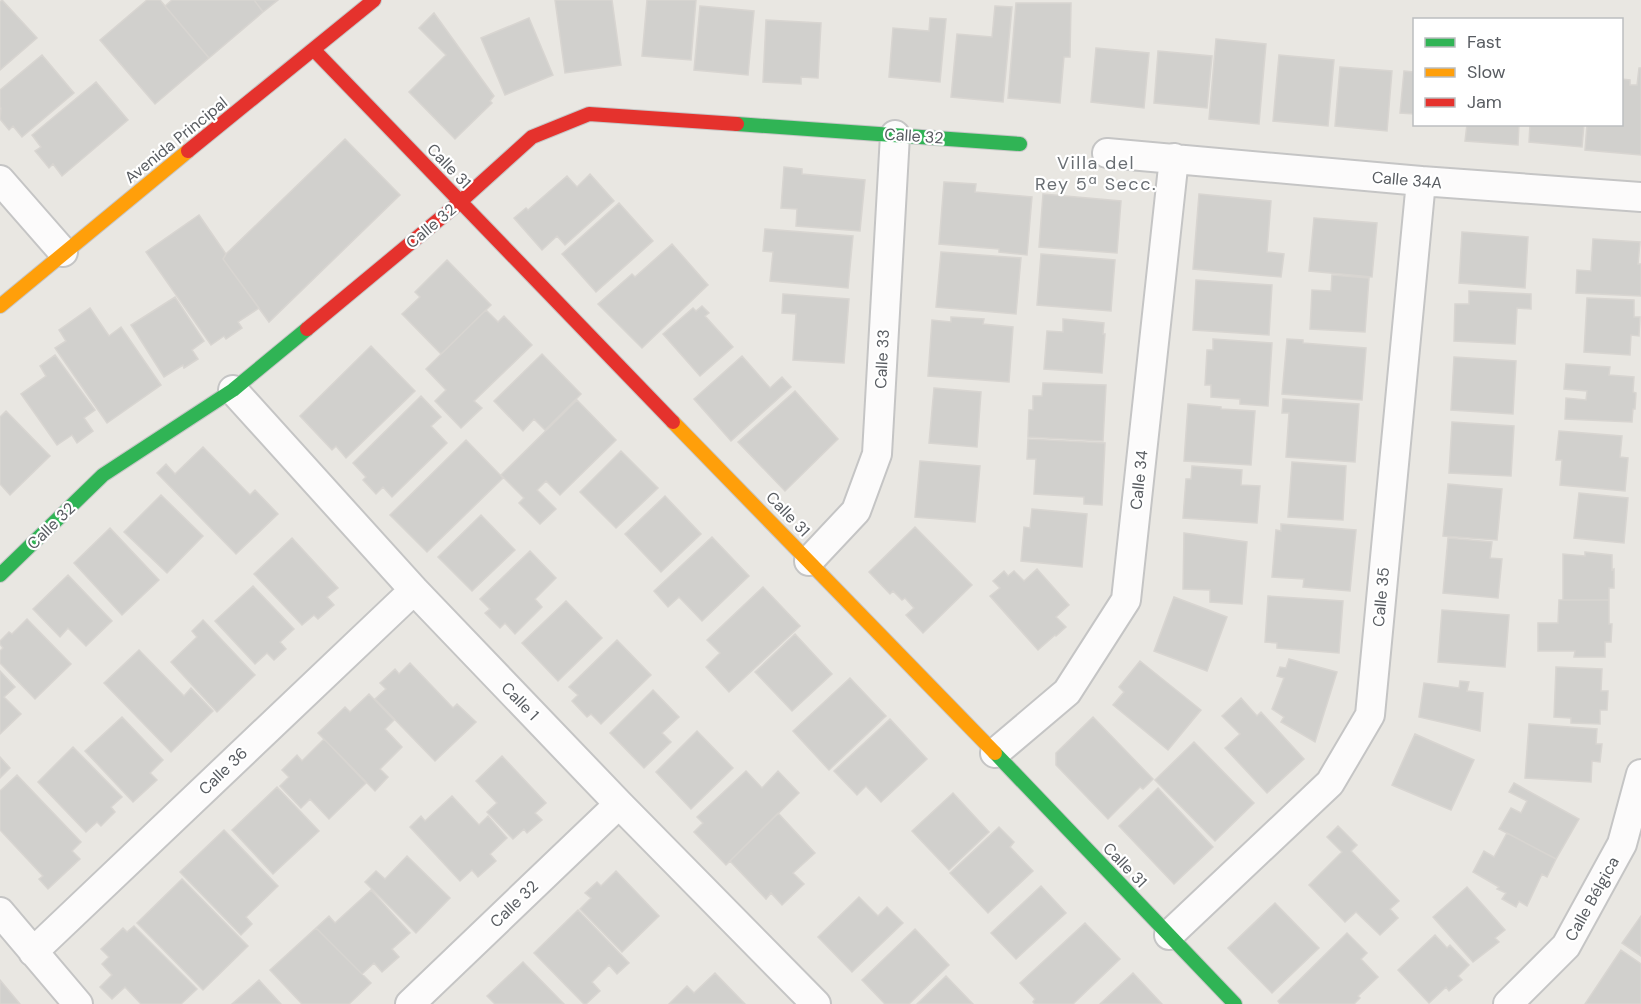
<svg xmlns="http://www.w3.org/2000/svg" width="1641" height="1004" viewBox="0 0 1641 1004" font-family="'DM Sans',sans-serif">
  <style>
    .building { fill: #d1d0cd; stroke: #d8d5d1; stroke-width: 1.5 }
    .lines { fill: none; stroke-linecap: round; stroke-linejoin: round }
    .street-casing { stroke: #c5c5c5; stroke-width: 32 }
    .fast-casing { stroke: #c6c6c6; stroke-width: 16 }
    .slow-casing { stroke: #c6c6c6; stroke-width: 16 }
    .jam-casing { stroke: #c6c6c6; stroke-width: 16 }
    .street { stroke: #fcfbfb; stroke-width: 28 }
    .fast { stroke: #30b455; stroke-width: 14 }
    .slow { stroke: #ff9f0a; stroke-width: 14 }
    .jam { stroke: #e5322d; stroke-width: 14 }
    .labels { text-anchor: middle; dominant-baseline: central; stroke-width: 4.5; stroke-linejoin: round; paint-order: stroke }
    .street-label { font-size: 16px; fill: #585c61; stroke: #fff }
    .neighbourhood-label { font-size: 18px; letter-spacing: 1.5px; fill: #696e73; stroke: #fff }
  </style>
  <rect width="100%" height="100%" fill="#e9e7e2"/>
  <path class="building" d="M2,0L37,38L0,70V2Z
    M147,0H160L209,58L155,104L100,40Z
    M172,0H254L263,12L209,58L165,6Z
    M254,0H278L263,12Z
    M555,0H612L621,65L565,73Z
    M647,0H696L691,60L642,56Z
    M1016,3H1071L1070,57H1064L1060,103L1008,98Z
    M700,6L754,11L748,75L694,70Z
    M995,6L1012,7L1003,102L951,97L957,34L992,37Z
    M434,13L494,96L490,101L492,103L455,139L409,92L446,55L419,28Z
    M529,18L553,75L505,95L481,38Z
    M930,18L946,19L940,82L889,77L893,28L929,31Z
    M766,20L821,23L818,78L801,77V84L763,82Z
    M1216,39L1266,44L1259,124L1209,119Z
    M1096,48L1149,53L1144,108L1091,102Z
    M1158,51L1212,56L1207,108L1154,103Z
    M42,55L74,93L22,137L13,126L9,130L0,119L1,108L0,107V90Z
    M1279,55L1334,60L1328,126L1273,121Z
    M1340,67L1392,71L1387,131L1335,126Z
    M1639,68H1641V155L1585,150L1587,124H1622V79L1630,80V85H1637Z
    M1404,71L1414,72V114L1400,113Z
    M96,82L128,120L62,176L53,164L49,168L35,151L41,147L32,135Z
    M1467,124H1519L1518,145L1465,141Z
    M1530,124H1584L1582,147L1529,142Z
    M345,139L400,195L269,322L223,259L226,254Z
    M784,167L802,169V174L865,180L860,231L796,226L797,209L781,208Z
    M590,174L614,201L565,245L557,236L542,250L514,218L526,208L528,210L567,176L577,187Z
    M944,182L976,184L975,192L1032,197L1027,255L999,252V249L939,244Z
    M1043,194L1121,201L1117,253L1039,247Z
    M1199,194L1271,201L1267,252L1284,254L1281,277L1193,269Z
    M619,203L653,241L596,292L562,254Z
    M199,215L226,254L223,259L259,308L238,322L242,328L226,339L224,336L211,345L146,252Z
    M1314,218L1377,223L1372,277L1309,271Z
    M765,229L853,236L848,288L770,281L773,252L763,251Z
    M1462,232L1528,237L1525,288L1459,283Z
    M1593,239L1640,242L1638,264H1641V296L1576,293L1577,270L1591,271Z
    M672,244L708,285L642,348L598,304L632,274L635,277Z
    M941,252L1021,258L1016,314L936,307Z
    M1041,254L1115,260L1111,311L1037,305Z
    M447,260L491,305L441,354L402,314L420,297L415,292Z
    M1332,275L1369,278L1365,332L1310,329L1312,290L1331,291Z
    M1196,280L1272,285L1269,335L1193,330Z
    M1469,291L1531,294V309L1517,308L1515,344L1454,341L1455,304H1469Z
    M783,294L849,299L844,363L793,360L796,314L782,313Z
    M175,297L204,341L192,350L198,359L184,368L183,365L164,377L131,325Z
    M1587,298L1634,300V317H1640L1639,336L1631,335L1630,355L1584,352Z
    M702,306L709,313L705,316L733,347L700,376L663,334L693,308L696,311Z
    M90,308L109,336L121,327L161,385L107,423L55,348L66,341L59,330Z
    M486,310L498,322L504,316L532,345L474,401L482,408L461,428L435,401L446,390L426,369Z
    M951,317L984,319L983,324L1013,327L1009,382L928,376L932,320L951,322Z
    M1063,319L1104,323L1103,334H1105L1102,373L1044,369L1047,331L1063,332Z
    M1213,339L1272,343L1268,406L1240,404V399L1211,397V385H1205L1207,350H1213Z
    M1287,339L1303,340V343L1366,348L1362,400L1282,394Z
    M371,346L415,391L346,458L336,446L332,450L300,416Z
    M542,354L581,394L545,430L534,419L523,431L494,401Z
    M55,355L95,410L84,418L93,431L77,443L72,435L57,445L21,394L46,376L40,366Z
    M742,356L770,388L782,377L791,387L731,441L694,399Z
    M1454,357L1516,361L1513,414L1451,410Z
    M1566,364L1610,367L1609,375L1634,377L1633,392L1636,393L1635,409H1633L1632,422L1565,419L1566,398L1586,400L1587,391L1564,389Z
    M1043,383L1106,385L1103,441L1028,437L1029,410H1033V396H1042Z
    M934,388L981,392L977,447L929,443Z
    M795,391L838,439L785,491L738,442Z
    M421,396L441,417L431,426L447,443L392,497L383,487L376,494L363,480L366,477L353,463Z
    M1283,399L1359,404L1355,462L1286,457L1289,413H1282Z
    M577,400L616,440L560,495L546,481L537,490L556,509L540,524L519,503L524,498L501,475Z
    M1188,404L1221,407V409L1255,411L1251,465L1184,461Z
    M6,411L50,456L10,495L0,484V417Z
    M1452,422L1514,426L1511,476L1449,473Z
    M1559,431L1622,436L1620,457L1628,458L1625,491L1560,485L1562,460H1556Z
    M1028,439L1105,443L1102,505L1084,504V497L1034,494L1036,459H1027Z
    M466,440L503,478L427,552L390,515Z
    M203,447L250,495L255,490L278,514L236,554L157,473L166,464L175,474Z
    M621,451L658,488L616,528L580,492Z
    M920,461L980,466L975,522L915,517Z
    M1292,462L1346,466L1343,520L1288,517Z
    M1192,466L1242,470L1241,485L1260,486L1257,523L1183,518L1186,479H1191Z
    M1448,484L1502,489L1497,540L1443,536Z
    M1579,493L1628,498L1624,543L1574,538Z
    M161,495L203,536L167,573L124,532Z
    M665,496L701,534L661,572L625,534Z
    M1032,509L1087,514L1082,567L1021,561L1024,527L1030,528Z
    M481,515L515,550L472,591L438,557Z
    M1281,524L1356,530L1350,591L1303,587L1304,579L1272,577L1276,530L1281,531Z
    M915,527L972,585L923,633L906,615L914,608L905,598L902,600L893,591L890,594L869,572Z
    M110,528L159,580L122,615L74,563Z
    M1184,533L1247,542L1242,604L1210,602V590L1183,589Z
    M712,537L749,576L702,621L679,597L668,607L654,591Z
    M292,538L338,588L327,597L334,605L318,619L314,615L302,625L254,574Z
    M1448,538L1492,542L1490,558L1502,559L1498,598L1443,593Z
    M530,551L556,578L535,599L542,607L515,634L505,623L500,628L485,613L490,609L480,599Z
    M1585,552L1612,555V570L1614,569V588H1609V600H1563V554L1585,556Z
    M1037,569L1069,605L1056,617L1066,627L1056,636L1055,635L1038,650L990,596L1000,588L993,581L1004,571L1008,576L1014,571L1024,581Z
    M68,575L112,621L86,646L68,628L60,637L33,609Z
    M253,586L294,629L280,642L286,649L274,660L267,653L255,664L215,621Z
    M763,587L800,626L729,692L706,667L720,653L707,640Z
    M1268,596L1343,601L1339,653L1277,648V643L1265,642Z
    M1174,597L1227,617L1207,671L1154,651Z
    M1559,600H1609V624H1612L1611,642H1605V657H1574L1575,651H1538V623H1558Z
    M566,601L602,638L558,681L522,643Z
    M1442,610L1509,615L1505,667L1438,662Z
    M27,619L71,664L35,699L0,663V651L3,648L0,644V641L9,632L12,634Z
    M203,620L255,675L217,712L171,662L197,637L192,631Z
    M795,634L832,674L792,711L755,672Z
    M617,640L651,675L601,724L591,714L587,717L572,701L578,695L569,687Z
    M139,650L184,696L191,688L213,711L171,752L104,683Z
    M1289,659L1337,672L1315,742L1281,722L1284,717L1272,709L1284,678L1277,676L1280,667L1286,668Z
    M1140,661L1201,710L1168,750L1113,705L1124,692L1119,687Z
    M410,663L453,708L457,704L476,722L435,761L375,699L386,689L380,683L395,669L399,674Z
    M1556,667L1602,669L1601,691H1608L1607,710H1600V724L1571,723V718L1554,717Z
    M0,671L15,687L4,697L21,714L0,734Z
    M850,678L886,716L829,770L793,731Z
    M1460,681L1469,682L1467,691L1483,693L1480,731L1419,717L1424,683L1459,688Z
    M653,690L679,717L662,733L671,742L644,768L610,733Z
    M369,694L394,720L385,729L402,747L380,769L388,777L375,791L318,733L345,707L350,712Z
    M1241,698L1257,716L1261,712L1304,759L1267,793L1225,748L1240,734L1222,716Z
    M122,717L163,760L150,773L157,780L133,802L85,751Z
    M1093,717L1153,779L1143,789L1140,787L1108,819L1056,765V753Z
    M890,719L927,759L881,802L866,786L857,795L834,771Z
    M1529,724L1597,729L1596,744H1602L1600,762L1592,761L1591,782L1525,778Z
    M697,731L733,768L691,809L656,772Z
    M1415,734L1474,760L1451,810L1392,785Z
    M324,739L366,783L329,819L310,799L301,808L280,786L289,777L282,770L297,755L302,761Z
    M1194,742L1254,803L1215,841L1155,780Z
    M73,747L122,797L111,807L115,812L101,826L97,822L86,832L38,782Z
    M502,756L546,803L535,813L542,820L527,833L524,829L513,839L487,812L497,803L476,781Z
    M0,757L10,768L0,778Z
    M746,771L762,788L778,771L799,793L726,865L694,832L703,823L697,817Z
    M17,775L81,842L72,851L80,859L48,889L39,879L43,876L0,830V791Z
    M1514,783L1579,819L1556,859L1499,829L1511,808L1521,813L1527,801L1509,792Z
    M277,787L319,831L273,874L232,830Z
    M1158,788L1213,847L1174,884L1119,826Z
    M953,793L989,832L949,870L912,831Z
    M452,796L479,825L488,816L507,838L490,854L496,861L478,877L472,870L460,881L410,827L421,816L425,821Z
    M778,813L815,853L793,873L804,884L782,905L771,893L766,899L730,861Z
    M1338,826L1357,845L1351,851L1399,901L1390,909L1398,918L1380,935L1356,912L1345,922L1309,885L1342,852L1327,837Z
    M999,827L1014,842L1010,847L1033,871L988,913L950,873Z
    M224,830L278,886L246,917L252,924L241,935L180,872Z
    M1507,833L1556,859L1547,877L1542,874L1527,906L1519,901L1516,907L1502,899L1506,893L1497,889L1499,887L1473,872L1484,851L1494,857Z
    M407,856L450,898L416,933L365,882L376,871L385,879Z
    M616,871L659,916L622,952L580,909L591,898L585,893L597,882L601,886Z
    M182,879L248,946L203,990L137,923Z
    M1041,886L1066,913L1016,959L991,933Z
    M1467,887L1505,930L1495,938L1499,942L1473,962L1433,917Z
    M371,890L410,933L392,949L399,957L382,972L374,963L362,974L316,928L329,916L335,923Z
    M859,897L878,916L887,907L903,923L852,972L818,937Z
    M1275,903L1319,948L1272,993L1228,948Z
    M578,910L629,963L617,974L609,965L592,982L600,991L586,1004H584L534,953Z
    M1641,916V956L1622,943Z
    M1085,923L1120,959L1073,1004H1035L1033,1002L1035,999L1020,983Z
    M134,926L197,989L181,1004H141L125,987L112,999L100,987L112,975L102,964L109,957L101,949L123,928L127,932Z
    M316,928L371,983L349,1004H302L270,970Z
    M915,929L949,965L909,1004H885L862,980Z
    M1347,933L1367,953L1361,959L1378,977L1358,996L1360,998L1354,1004H1280L1278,1001Z
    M1435,935L1447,948L1450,945L1469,965L1458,976L1462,980L1449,991L1446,987L1429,1003L1398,970Z
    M1621,950L1641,964V1004H1585Z
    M523,962L564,1004H495L487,996Z
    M715,973L745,1004H669L687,986L694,993Z
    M1133,973L1162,1004H1100Z
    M946,976L973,1004H917Z
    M0,980L20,1004H0Z
    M259,980L281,1004H232Z"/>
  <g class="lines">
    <defs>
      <path id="street" d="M1107,153L1421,181L1641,197
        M0,180L63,252
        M233,390L414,590L619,804L816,1004
        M809,561L856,511L877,454L895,135
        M995,753L1067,692L1126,600L1174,158
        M0,912L78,1004
        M1169,935L1330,783L1370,715L1421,181
        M33,952L414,590
        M410,1004L619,804
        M1508,1004L1566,946L1622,844L1641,774"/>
      <path id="fast" d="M737,124L1020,144
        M0,575L103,475L233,390L307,329
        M995,753L1235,1004"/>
      <path id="slow" d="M0,306L188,151
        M673,422L995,753"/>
      <path id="jam" d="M314,50L673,422
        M188,151L374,0
        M307,329L460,202L532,137L589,114L737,124"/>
    </defs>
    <use href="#street" class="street-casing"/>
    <use href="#fast" class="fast-casing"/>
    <use href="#slow" class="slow-casing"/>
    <use href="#jam" class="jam-casing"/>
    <use href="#street" class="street"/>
    <use href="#fast" class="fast"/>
    <use href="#slow" class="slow"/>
    <use href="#jam" class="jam"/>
  </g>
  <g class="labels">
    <g class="street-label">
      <text transform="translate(914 136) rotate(4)">Calle 32</text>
      <text transform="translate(176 140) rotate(-39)">Avenida Principal</text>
      <text transform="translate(449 166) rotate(46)">Calle 31</text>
      <text transform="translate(1407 180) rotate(5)">Calle 34A</text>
      <text transform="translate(431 226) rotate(-40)">Calle 32</text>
      <text transform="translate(882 359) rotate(-87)">Calle 33</text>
      <text transform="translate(1139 480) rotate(-84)">Calle 34</text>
      <text transform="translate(788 514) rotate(46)">Calle 31</text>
      <text transform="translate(51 526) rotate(-44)">Calle 32</text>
      <text transform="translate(1381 597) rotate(-85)">Calle 35</text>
      <text transform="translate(520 701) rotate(46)">Calle 1</text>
      <text transform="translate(223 771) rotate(-44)">Calle 36</text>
      <text transform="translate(1125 865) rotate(46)">Calle 31</text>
      <text transform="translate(1592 899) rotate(-61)">Calle Bélgica</text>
      <text transform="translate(514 904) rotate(-44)">Calle 32</text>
    </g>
    <g class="neighbourhood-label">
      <text x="1096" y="163">Villa del<tspan x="1096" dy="21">Rey 5ª Secc.</tspan></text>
    </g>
  </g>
  <rect x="1413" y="18" width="210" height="108" fill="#ffffff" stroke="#bcbec0" stroke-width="1.5"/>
  <rect x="1425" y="38" width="30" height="9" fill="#30b455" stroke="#bcbec0" stroke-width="1.5"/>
  <text x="1467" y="48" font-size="18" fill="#585c61">Fast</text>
  <rect x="1425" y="68" width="30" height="9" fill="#ff9f0a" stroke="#bcbec0" stroke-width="1.5"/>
  <text x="1467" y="78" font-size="18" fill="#585c61">Slow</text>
  <rect x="1425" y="98" width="30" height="9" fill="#e5322d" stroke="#bcbec0" stroke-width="1.5"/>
  <text x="1467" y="108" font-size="18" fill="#585c61">Jam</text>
</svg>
